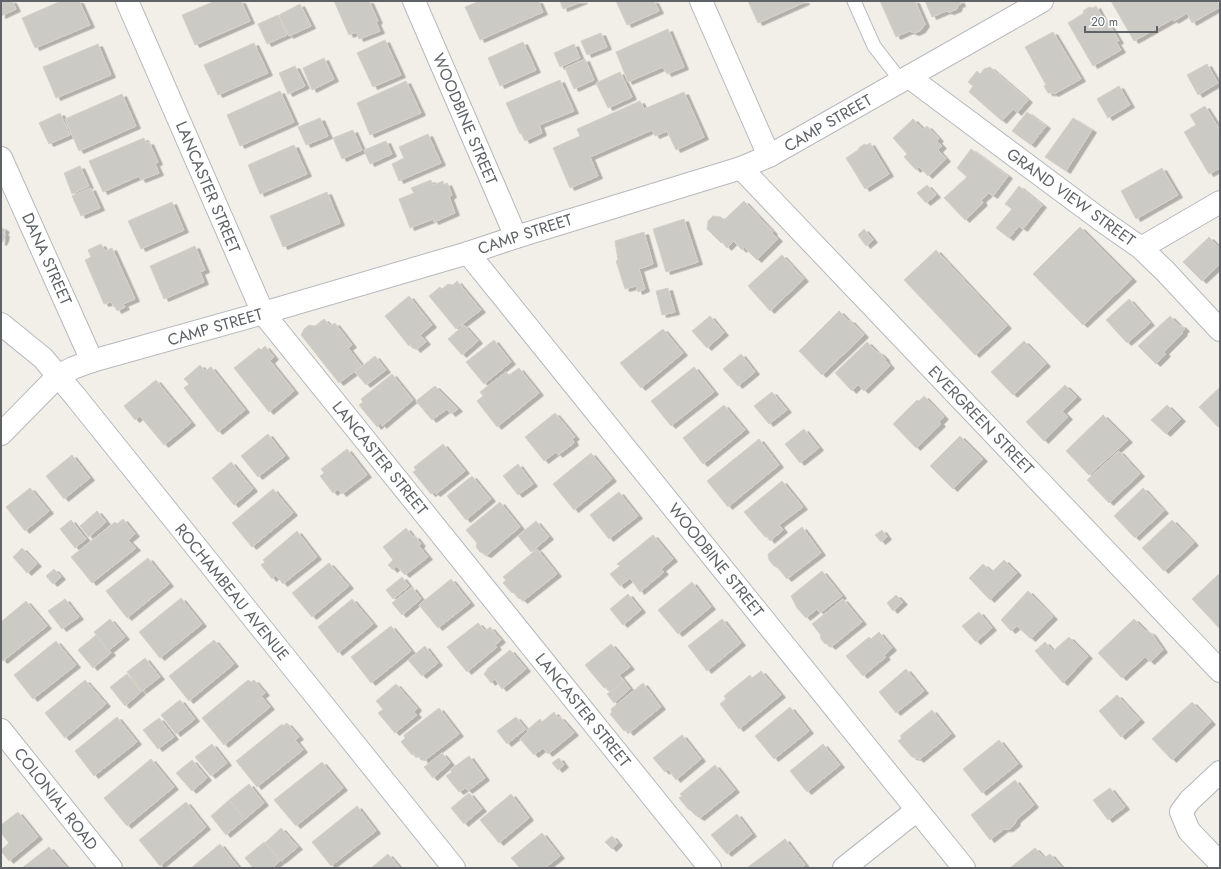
<svg xmlns="http://www.w3.org/2000/svg" width="1221" height="869" viewBox="0 0 1221 869" font-family="Jost,sans-serif">
  <style>
    .building { fill: #cccac5; stroke: #d6d1c6; filter: url(#shadow) }
    .lines { fill: none; stroke-linecap: round; stroke-linejoin: round }
    .lane-casing { stroke: #b5b8bc; stroke-width: 15 }
    .street-casing { stroke: #b5b8bc; stroke-width: 24 }
    .secondary-casing { stroke: #b6babf; stroke-width: 24 }
    .lane { stroke: #fff; stroke-width: 13 }
    .street { stroke: #fff; stroke-width: 22 }
    .secondary { stroke: #fff; stroke-width: 22 }
    .labels { text-anchor: middle; dominant-baseline: central; stroke-width: 4; stroke-linejoin: round; paint-order: stroke }
    .street-label { font-size: 16px; fill: #5f6368; stroke: #fff }
  </style>
  <defs>
    <filter id="shadow"><feDropShadow dx="4.5" dy="2.5" stdDeviation="0" flood-color="#0004"/></filter>
  </defs>
  <rect width="100%" height="100%" fill="#f1efe8"/>
  <path class="building" d="M1,1H12L16,9L1,16Z
    M61,1H79L90,25L35,48L22,18Z
    M215,1H241L250,21L195,45L182,15Z
    M334,1H369L378,21L376,22L380,31L359,39L356,32L349,35Z
    M480,1H538L543,12L480,40L465,7Z
    M560,1H583L563,9Z
    M616,1H654L659,11L627,25Z
    M748,1H805V2L758,23Z
    M880,1H915L925,24L921,30L915,33L909,31L896,37Z
    M925,1H960L961,4L958,5L957,9L950,12L946,11L932,17Z
    M1111,1H1217L1220,7L1192,23L1187,13L1174,21L1173,19L1134,41Z
    M300,4L311,26L289,36L279,15Z
    M1096,6L1104,21L1106,19L1119,41L1116,42L1121,50L1093,66L1068,23L1084,13L1083,11L1089,7L1093,8Z
    M278,15L287,35L267,44L258,24Z
    M668,29L684,67L667,74L663,67L628,82L616,52Z
    M1053,32L1081,79L1054,94L1053,93H1048L1044,86L1046,85L1025,47Z
    M601,33L607,47L587,55L581,41Z
    M385,40L401,75L373,87L357,53Z
    M523,42L536,70L500,86L488,58Z
    M254,43L268,73L218,95L204,65Z
    M98,44L111,75L56,98L43,67Z
    M574,44L580,58L560,67L554,53Z
    M324,58L334,79L312,90L303,68Z
    M585,59L594,80L574,89L565,68Z
    M1207,64L1218,83L1198,95L1187,75Z
    M295,66L305,86L288,94L279,73Z
    M990,67L1028,100L1017,113L1013,109L1002,121L969,92L973,86L968,82L977,71L980,74L984,69Z
    M620,72L632,97L608,108L596,83Z
    M560,80L574,111L539,125L542,133L525,141L521,133L520,134L506,103Z
    M406,81L421,113L370,135L357,103Z
    M1119,86L1130,105L1108,118L1097,99Z
    M280,91L294,122L240,146L227,115Z
    M684,92L704,137L676,150L667,131L655,136L652,130L590,157L598,176L570,188L553,148L580,136L577,129L640,101L644,109Z
    M122,94L136,126L79,151L65,119Z
    M1205,106L1220,130V168L1209,174L1184,132L1196,125L1190,115Z
    M1027,112L1046,126L1031,145L1012,131Z
    M60,113L70,135L49,144L39,123Z
    M320,118L328,136L306,145L298,127Z
    M1073,118L1092,130L1066,171L1045,157Z
    M913,119L923,129L927,126L939,139L937,141L942,146L938,150L946,159L928,176L919,167L916,170L904,157L907,154L893,138Z
    M353,130L362,150L342,159L333,138Z
    M428,134L441,163L399,181L392,164L404,158L399,147Z
    M144,138L146,143L149,142L158,162L155,164L159,173L141,180L139,176L103,192L89,161Z
    M386,141L392,154L370,164L364,150Z
    M870,143L889,174L865,189L846,158L858,150L859,148L864,144L867,145Z
    M294,145L307,174L260,194L248,165Z
    M971,149L1008,176L993,196L989,193L981,200L983,203L965,220L944,198L967,177L957,168Z
    M80,166L89,186L72,194L64,173Z
    M1162,168L1178,195L1136,219L1121,191Z
    M431,180L433,185L443,181L444,185L447,183L452,195L449,197L455,213L434,222L433,219L410,228L399,199L414,193L411,188Z
    M927,185L936,195L926,203L917,193Z
    M1019,186L1042,205L1023,229L1019,226L1009,238L996,228L1012,209L1005,204Z
    M91,188L100,208L81,216L72,196Z
    M327,192L340,223L283,247L270,216Z
    M744,201L773,232L772,233L778,239L757,260L744,247L742,250L734,241L727,248L722,242L721,243L707,229L708,221L713,216L721,217L724,220Z
    M172,202L184,230L141,249L128,221Z
    M684,219L698,262L666,272L653,229Z
    M1,227L5,230L3,233L5,234L4,239L2,243H1Z
    M1080,227L1132,279L1083,325L1033,274Z
    M864,229L873,240L866,246L858,235Z
    M644,232L653,264L639,269L645,289L638,292L636,286L625,289L616,261L618,260L615,241Z
    M1209,237L1220,248V264L1202,281L1183,262Z
    M101,244L105,251L112,248L135,299L123,304L125,307L117,311L115,307H114L111,302L104,304L85,260L91,257L88,250Z
    M195,246L205,270L200,272L204,282L164,299L150,266Z
    M936,250L1007,326L975,355L904,280Z
    M782,255L804,279L770,311L748,286Z
    M457,281L481,310L456,329L429,296L440,287L442,289L448,284L453,285Z
    M668,288L675,312L662,315L656,291Z
    M409,296L432,325L420,335L426,342L416,350L411,344L409,346L385,316Z
    M1129,299L1150,323L1127,343L1106,320Z
    M839,311L849,321L850,320L864,335L822,375L799,351Z
    M710,316L724,333L707,348L692,331Z
    M1170,316L1180,326L1181,325L1185,329L1182,332L1183,333L1164,352L1166,354L1156,364L1138,346Z
    M324,319L330,326L335,323L352,345L348,348L362,366L339,383L301,335L304,329L309,325L315,326Z
    M464,325L478,341L462,355L448,339Z
    M663,329L683,353L641,388L620,363Z
    M494,340L511,362L484,384L466,362Z
    M1024,341L1046,364L1013,395L991,372Z
    M867,342L877,352L880,353L885,358V360L890,366L864,391L858,385L852,391L835,373Z
    M265,346L274,357L270,361L294,391L269,412L234,368L259,348L261,350Z
    M741,354L755,372L738,386L723,369Z
    M375,356L386,370L366,385L355,372Z
    M200,365L205,371L211,367L245,410L218,432L184,388L189,384L184,379Z
    M694,367L714,392L671,426L651,401Z
    M519,368L539,393L497,427L477,401L483,396L480,392L506,372L509,375Z
    M392,374L413,400L382,426L381,423L377,427L359,405L363,402L361,399Z
    M156,380L191,423L164,445L140,416L135,420L124,406Z
    M1065,385L1077,397L1062,411L1068,417L1044,441L1026,422Z
    M435,386L458,409L451,414L447,409L432,420L416,401Z
    M1220,387V425L1218,427L1199,407Z
    M772,392L787,410L769,424L754,406Z
    M924,396L944,417L939,422L941,424L916,448L893,424L917,400L919,401Z
    M724,405L745,430L703,464L683,438Z
    M1167,405L1181,419L1166,434L1151,420Z
    M555,413L575,437L572,439L574,443L558,455L556,452L544,461L525,437Z
    M1103,415L1128,440L1089,475L1066,451Z
    M804,429L819,448L800,463L785,444Z
    M268,434L285,456L258,477L241,456Z
    M960,436L983,459L953,489L930,466Z
    M759,439L779,465L728,507L707,481Z
    M443,444L465,471L436,494L434,492L431,494L413,472L416,470L414,467Z
    M347,449L367,475L342,494L338,489L333,493L320,476L324,473L321,469Z
    M1119,451L1140,474L1109,503L1087,480Z
    M591,453L612,479L574,510L553,484Z
    M72,455L90,478L64,499L46,476Z
    M231,462L253,489L234,505L212,478Z
    M518,464L533,484L518,495L503,476Z
    M472,476L491,499L466,520L447,496Z
    M782,481L803,507L779,525L783,530L770,541L767,536L765,537L744,512Z
    M30,488L49,511L25,531L6,507Z
    M1143,488L1164,511L1135,538L1114,516Z
    M273,489L293,513L252,547L232,523Z
    M619,492L638,516L609,539L590,515Z
    M500,502L520,527L487,555L480,552L476,547L477,543L466,530Z
    M97,511L106,522L89,537L80,526Z
    M123,519L135,534L128,540L136,548L92,583L71,557L115,522L117,524Z
    M71,520L86,539L75,548L60,529Z
    M1172,520L1194,543L1164,571L1142,548Z
    M536,521L549,537L531,552L518,536Z
    M802,527L821,553L787,579L778,568L774,566L769,560L768,554Z
    M406,528L413,537L415,536L421,544L419,546L428,557L405,575L397,566L393,570L388,565L393,560L383,547Z
    M882,530L887,537L881,542L875,535Z
    M297,531L317,557L283,584L276,575L272,579L261,565L265,562L263,560Z
    M653,535L673,559L661,569L664,572L640,592L630,578L620,586L610,574L620,566L617,564Z
    M22,548L37,564L27,573L13,557Z
    M537,549L557,574L523,601L520,598L519,599L513,592L512,593L503,583L506,580L503,577Z
    M148,558L169,584L127,618L106,591Z
    M1004,560L1017,573L990,600L969,578L983,564L992,572Z
    M329,563L349,586L312,617L292,593Z
    M54,569L61,577L53,584L46,576Z
    M822,571L842,596L820,613L817,609L806,618L797,608L791,596Z
    M1220,573V629L1192,599Z
    M402,577L409,586L393,599L386,590Z
    M451,579L470,603L438,628L419,605Z
    M692,582L711,607L678,634L658,610Z
    M412,587L421,599L402,615L392,603Z
    M1028,591L1053,617L1031,639L1017,626L1011,631L1001,620Z
    M628,594L641,610L623,625L610,609Z
    M896,595L903,602L893,611L887,603Z
    M181,598L202,624L160,658L139,632Z
    M65,599L79,617L62,629L48,611Z
    M352,599L373,624L338,653L318,627Z
    M843,599L862,622L831,647L828,644H825L821,639L820,634L812,624Z
    M26,601L47,626L3,661L1,659V622Z
    M979,612L992,628L976,642L962,626Z
    M110,619L125,637L108,651L94,632Z
    M722,619L741,643L707,671L688,646Z
    M1134,619L1146,631L1151,633L1154,637L1163,650L1150,662L1145,657L1122,678L1098,653Z
    M478,623L485,631L490,627L501,640L495,645L497,647L467,672L447,647Z
    M391,626L411,651L371,683L351,657Z
    M879,632L892,648L884,655L886,657L863,676L846,656L869,637L871,639Z
    M96,635L111,653L93,668L78,650Z
    M1069,637L1088,656L1063,683L1035,651L1045,642L1053,651Z
    M214,640L234,664L189,701L169,676Z
    M56,641L76,665L33,699L14,675Z
    M611,644L630,667L619,675L624,681L610,692L606,687L604,688L585,665Z
    M425,646L438,663L422,676L408,660Z
    M510,650L526,669L502,689L495,679L491,683L484,674L487,670V669Z
    M145,658L160,677L142,691L127,672Z
    M906,669L924,691L896,713L879,692Z
    M761,671L781,695L739,729L720,704L726,699L724,696L750,675L752,678Z
    M127,674L141,692L125,706L110,687Z
    M85,680L106,704L65,738L45,713Z
    M248,680L251,682L254,680L265,693L261,696L270,707L224,745L202,718Z
    M624,681L630,689L614,703L607,694Z
    M643,683L661,707L629,733L626,729L624,731L610,714L612,712L611,709Z
    M396,684L417,708L414,712L417,715L395,733L378,713L383,709L376,701Z
    M1117,695L1140,720L1121,737L1099,711Z
    M180,700L195,719L176,734L161,715Z
    M1192,702L1211,722L1172,760L1152,739Z
    M790,707L809,731L774,759L755,736Z
    M439,708L459,734L424,761L422,757H417L414,753L412,755L401,742L405,738L404,735Z
    M932,710L951,734L919,760L918,758L912,757L898,741L902,738L900,736Z
    M554,712L558,718L560,717L574,733L548,754L543,748L534,755L520,739L528,732L527,730L540,719L542,722Z
    M117,717L137,742L94,776L75,751Z
    M516,717L526,729L507,744L497,731Z
    M159,718L174,737L158,749L143,730Z
    M287,723L299,737L295,740L303,750L257,787L236,761L282,724L283,726Z
    M682,735L701,759L676,780L668,769L665,772L653,758Z
    M999,740L1018,764L982,793L963,769Z
    M212,744L227,763L211,776L195,757Z
    M823,744L840,765L807,792L790,771Z
    M442,753L450,763L433,778L424,767Z
    M469,756L485,778L468,791L465,788L459,792L446,776L452,772L450,770Z
    M559,758L564,765L558,770L552,763Z
    M151,759L174,787L127,826L104,798Z
    M192,760L207,778L192,791L176,773Z
    M322,762L343,788L296,826L274,800Z
    M715,765L735,790L700,818L695,815L690,810L688,809L679,798L682,796L680,794Z
    M1015,780L1034,805L1016,820L1015,824L1009,829H1004L990,840L971,815Z
    M249,784L264,803L245,819L229,800Z
    M1110,788L1125,807L1108,820L1093,800Z
    M469,793L482,809L464,824L451,808Z
    M511,794L529,818L499,843L480,820Z
    M229,800L245,819L226,835L211,816Z
    M186,802L206,827L160,866L139,840Z
    M357,806L376,831L331,866L312,842Z
    M18,812L38,837L9,861L1,851V850L9,843L1,833V825Z
    M737,814L752,834L727,854L711,835Z
    M281,828L298,847L281,861L265,843Z
    M542,833L560,856L545,868H520L511,858Z
    M612,836L618,843L612,849L605,842Z
    M785,839L805,865L801,868H747Z
    M264,842L280,861L272,868H253L245,858Z
    M220,844L239,868H191Z
    M49,847L66,867L22,868Z
    M1035,848L1044,858L1050,854L1062,868H1010Z
    M388,854L400,868H371Z"/>
  <g class="lines">
    <defs>
      <path id="lane" d="M854,1L874,46L901,81"/>
      <path id="street" d="M127,1L263,313L710,868
        M414,1L516,237
        M701,1L769,156
        M909,77L1101,220L1141,248L1165,271L1220,330
        M1,158L92,361
        M741,168L1220,671
        M1141,248L1220,202
        M468,253L964,868
        M1,434L58,376
        M1,730L111,868
        M1220,772L1190,800L1181,812L1189,831L1220,863
        M844,868L917,810"/>
      <path id="secondary" d="M1,324L43,358L75,396L454,868
        M58,376L73,368L92,361L263,313L468,253L516,237L741,168L769,156L1042,1"/>
    </defs>
    <use href="#lane" class="lane-casing"/>
    <use href="#street" class="street-casing"/>
    <use href="#secondary" class="secondary-casing"/>
    <use href="#lane" class="lane"/>
    <use href="#street" class="street"/>
    <use href="#secondary" class="secondary"/>
  </g>
  <g class="labels">
    <g class="street-label">
      <text transform="translate(465 119) rotate(67)">WOODBINE STREET</text>
      <text transform="translate(828 123) rotate(-30)">CAMP STREET</text>
      <text transform="translate(208 187) rotate(67)">LANCASTER STREET</text>
      <text transform="translate(1071 197) rotate(36)">GRAND VIEW STREET</text>
      <text transform="translate(525 234) rotate(-18)">CAMP STREET</text>
      <text transform="translate(47 259) rotate(66)">DANA STREET</text>
      <text transform="translate(215 327) rotate(-16)">CAMP STREET</text>
      <text transform="translate(981 420) rotate(46)">EVERGREEN STREET</text>
      <text transform="translate(380 458) rotate(51)">LANCASTER STREET</text>
      <text transform="translate(716 560) rotate(51)">WOODBINE STREET</text>
      <text transform="translate(232 592) rotate(51)">ROCHAMBEAU AVENUE</text>
      <text transform="translate(583 710) rotate(51)">LANCASTER STREET</text>
      <text transform="translate(56 799) rotate(52)">COLONIAL ROAD</text>
    </g>
  </g>
  <rect width="1221" height="869" fill="none" stroke="#5f6368" stroke-width="4"/>
  <path d="M1085 26v6h72v-6" fill="none" stroke="#5f6368" stroke-width="2"/>
  <text x="1091" y="26" font-size="12" fill="#5f6368" stroke="#ffffff" stroke-width="3" paint-order="stroke">20 m</text>
</svg>
